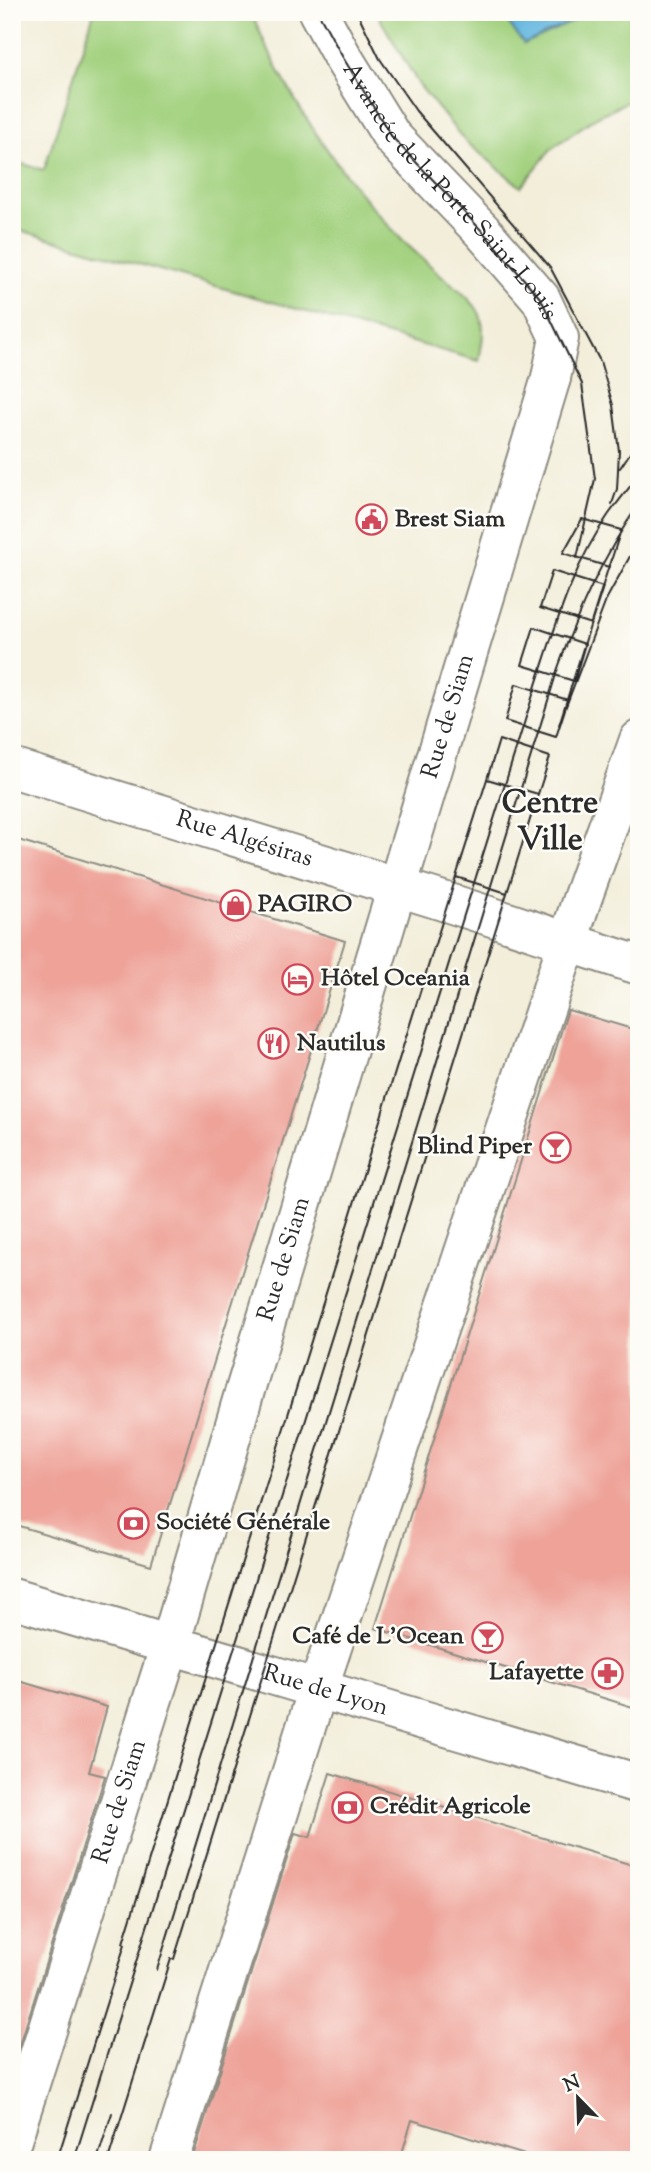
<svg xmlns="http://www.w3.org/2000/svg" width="651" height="2172" viewBox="0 0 651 2172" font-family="'Sorts Mill Goudy',serif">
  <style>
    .green { fill: #a3d17f; stroke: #677e55; stroke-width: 2 }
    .water { fill: #65b7e0; stroke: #487186; stroke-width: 2 }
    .building { fill: #eea298 }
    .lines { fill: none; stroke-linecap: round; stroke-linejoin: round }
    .pedestrian-casing { stroke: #8f8c82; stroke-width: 42 }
    .minor-casing { stroke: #8f8c82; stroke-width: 42 }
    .tertiary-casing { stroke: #8f8c82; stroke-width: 42 }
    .pedestrian { stroke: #fff; stroke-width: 38 }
    .minor { stroke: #fff; stroke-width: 38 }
    .tertiary { stroke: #fff; stroke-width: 38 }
    .tram { stroke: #2b2b2b; stroke-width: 2 }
    .labels { text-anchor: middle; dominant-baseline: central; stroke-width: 5; stroke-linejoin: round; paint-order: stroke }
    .street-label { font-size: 24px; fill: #2b2b2b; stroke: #fdfcf7 }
    .poi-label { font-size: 24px; font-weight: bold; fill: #2b2b2b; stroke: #fdfcf7; text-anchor: start }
    .district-label { font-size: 32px; font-weight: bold; fill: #2b2b2b; stroke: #fdfcf7 }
  </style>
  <rect width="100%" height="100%" fill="#fdfcf7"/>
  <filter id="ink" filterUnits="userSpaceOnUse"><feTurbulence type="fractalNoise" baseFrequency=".0143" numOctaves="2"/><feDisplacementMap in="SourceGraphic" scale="14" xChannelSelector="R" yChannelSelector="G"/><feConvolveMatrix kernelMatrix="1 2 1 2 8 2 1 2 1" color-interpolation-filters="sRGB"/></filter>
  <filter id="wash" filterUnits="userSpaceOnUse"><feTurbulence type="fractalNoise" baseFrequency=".00686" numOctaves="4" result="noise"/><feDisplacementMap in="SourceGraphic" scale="28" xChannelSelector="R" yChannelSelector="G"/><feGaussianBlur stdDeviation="1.57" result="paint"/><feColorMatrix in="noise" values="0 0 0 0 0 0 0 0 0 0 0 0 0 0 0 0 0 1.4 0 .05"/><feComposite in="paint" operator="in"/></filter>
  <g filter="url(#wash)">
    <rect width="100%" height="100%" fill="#f3eeda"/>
    <path class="green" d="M94,12H251C287,98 338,174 403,241C417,254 432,268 447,280C458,289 469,297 477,309C487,326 482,343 479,361L12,228V161L44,170Z
      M376,12H639V96L596,117L551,149L521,187L464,140L419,85Z"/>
    <path class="water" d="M505,12H592L524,44L502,14Z"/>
    <g id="blocks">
      <path class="building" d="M12,838L345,941L151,1565L12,1524Z
        M568,1010L639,1031V1709L375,1628Z
        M12,1679L107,1707L89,1772L105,1776L16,2057L12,2056Z
        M330,1773L639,1867V2160H541L412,2120L400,2160H192L295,1833L310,1837Z"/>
    </g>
  </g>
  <g filter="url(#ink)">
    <use href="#blocks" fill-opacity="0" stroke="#8f8c82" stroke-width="2"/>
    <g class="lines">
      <defs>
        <g id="pedestrian">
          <path id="s1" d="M12,2140L170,1645L243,1397L551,378"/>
          <path d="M169,2160L318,1689L582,899L639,740"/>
        </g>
        <g id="minor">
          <path id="s2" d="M318,12L342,56L392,137L483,232L541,299L559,338L551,378"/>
          <path id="s3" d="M12,768C150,811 289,853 427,896C498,918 568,943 639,965"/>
        </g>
        <g id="tertiary">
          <path id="s4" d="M12,1598L639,1784"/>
        </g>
      </defs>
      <use href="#pedestrian" class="pedestrian-casing"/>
      <use href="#minor" class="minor-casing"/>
      <use href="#tertiary" class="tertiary-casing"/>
      <use href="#pedestrian" class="pedestrian"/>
      <use href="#minor" class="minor"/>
      <use href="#tertiary" class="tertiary"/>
      <path class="tram" d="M318,12L342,56L392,137L483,232L541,299L582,384L595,479L577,558
        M357,12L380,59L416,111L550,267L600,361L613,405L619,451L617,489L612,504
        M620,468L632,450L639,452
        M582,519L621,530L609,567L563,553Z
        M611,559L559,725L607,598L639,540
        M552,571L603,587L591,624L540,608Z
        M534,627L585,644L574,681L522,665Z
        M516,684L568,700L556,737L505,721Z
        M499,740L550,757L538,794L487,779Z
        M487,779L538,794L507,893L456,877Z
        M157,1970L558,668C579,609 603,556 639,504
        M57,2160L125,1944L123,1943L456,877L507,893L174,1959H171L108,2160
        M74,2160L537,682C556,624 574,563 609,514C619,500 629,488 639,475
        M97,2160L112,2113"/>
    </g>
  </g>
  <defs>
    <symbol id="civic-ring" viewBox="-11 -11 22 22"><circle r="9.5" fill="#fdfcf7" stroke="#d1495b" stroke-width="1.5"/><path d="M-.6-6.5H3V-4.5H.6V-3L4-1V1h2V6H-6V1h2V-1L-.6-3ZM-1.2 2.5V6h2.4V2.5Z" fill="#d1495b"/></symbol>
    <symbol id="shop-ring" viewBox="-11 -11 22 22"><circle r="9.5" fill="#fdfcf7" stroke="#d1495b" stroke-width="1.5"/><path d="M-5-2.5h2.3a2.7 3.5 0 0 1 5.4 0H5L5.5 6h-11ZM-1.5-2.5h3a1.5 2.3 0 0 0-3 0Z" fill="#d1495b"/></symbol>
    <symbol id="hotel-ring" viewBox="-11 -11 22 22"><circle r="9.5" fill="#fdfcf7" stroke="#d1495b" stroke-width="1.5"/><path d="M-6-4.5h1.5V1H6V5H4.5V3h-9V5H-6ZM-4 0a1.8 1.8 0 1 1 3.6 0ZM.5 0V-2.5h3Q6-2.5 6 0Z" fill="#d1495b"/></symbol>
    <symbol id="restaurant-ring" viewBox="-11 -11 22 22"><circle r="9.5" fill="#fdfcf7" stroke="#d1495b" stroke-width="1.5"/><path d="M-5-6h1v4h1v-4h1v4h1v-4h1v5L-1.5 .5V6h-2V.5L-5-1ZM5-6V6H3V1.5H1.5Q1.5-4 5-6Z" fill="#d1495b"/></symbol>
    <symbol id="bar-ring" viewBox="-11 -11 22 22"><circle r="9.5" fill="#fdfcf7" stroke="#d1495b" stroke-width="1.5"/><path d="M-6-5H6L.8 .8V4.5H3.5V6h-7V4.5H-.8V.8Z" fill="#d1495b"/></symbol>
    <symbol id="bank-ring" viewBox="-11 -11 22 22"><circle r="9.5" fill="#fdfcf7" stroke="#d1495b" stroke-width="1.5"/><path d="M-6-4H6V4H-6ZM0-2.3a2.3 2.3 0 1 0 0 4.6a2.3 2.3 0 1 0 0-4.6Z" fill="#d1495b"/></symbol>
    <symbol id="pharmacy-ring" viewBox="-11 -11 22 22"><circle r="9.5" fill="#fdfcf7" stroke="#d1495b" stroke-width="1.5"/><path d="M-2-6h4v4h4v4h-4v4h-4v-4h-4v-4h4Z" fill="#d1495b"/></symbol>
  </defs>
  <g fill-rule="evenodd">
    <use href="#civic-ring" x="354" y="502" width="35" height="35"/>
    <use href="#shop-ring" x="218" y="888" width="35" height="35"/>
    <use href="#hotel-ring" x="280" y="962" width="35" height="35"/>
    <use href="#restaurant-ring" x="256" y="1026" width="35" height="35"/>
    <use href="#bar-ring" x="538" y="1130" width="35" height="35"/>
    <use href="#bank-ring" x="116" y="1506" width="35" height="35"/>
    <use href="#bar-ring" x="470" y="1620" width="35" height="35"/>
    <use href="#pharmacy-ring" x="590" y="1656" width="35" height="35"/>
    <use href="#bank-ring" x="330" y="1790" width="35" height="35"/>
  </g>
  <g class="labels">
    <g class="street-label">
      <text stroke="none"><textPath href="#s2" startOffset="224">Avancée de la Porte Saint-Louis</textPath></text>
      <text stroke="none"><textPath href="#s1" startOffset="1489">Rue de Siam</textPath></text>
      <text stroke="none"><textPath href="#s3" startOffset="243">Rue Algésiras</textPath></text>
      <text stroke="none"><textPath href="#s1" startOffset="922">Rue de Siam</textPath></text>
      <text stroke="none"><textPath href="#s4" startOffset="327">Rue de Lyon</textPath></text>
      <text stroke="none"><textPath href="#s1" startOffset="355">Rue de Siam</textPath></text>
    </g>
    <g class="poi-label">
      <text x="395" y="520">Brest Siam</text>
      <text x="258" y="905">PAGIRO</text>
      <text x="321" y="979">Hôtel Oceania</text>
      <text x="297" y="1044">Nautilus</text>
      <text x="532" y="1147" text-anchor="end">Blind Piper</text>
      <text x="156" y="1523">Société Générale</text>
      <text x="464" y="1637" text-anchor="end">Café de L'Ocean</text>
      <text x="584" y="1673" text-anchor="end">Lafayette</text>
      <text x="370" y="1807">Crédit Agricole</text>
    </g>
    <g class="district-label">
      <text x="550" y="804">Centre<tspan x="550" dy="37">Ville</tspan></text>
    </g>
  </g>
  <rect width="651" height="2172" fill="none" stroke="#fdfcf7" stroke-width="42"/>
  <g transform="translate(578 2098) rotate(337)" stroke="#fdfcf7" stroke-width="5" paint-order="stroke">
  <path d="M0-5L12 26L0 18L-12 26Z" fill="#2b2b2b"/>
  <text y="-10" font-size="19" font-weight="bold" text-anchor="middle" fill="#2b2b2b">N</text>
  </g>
</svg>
